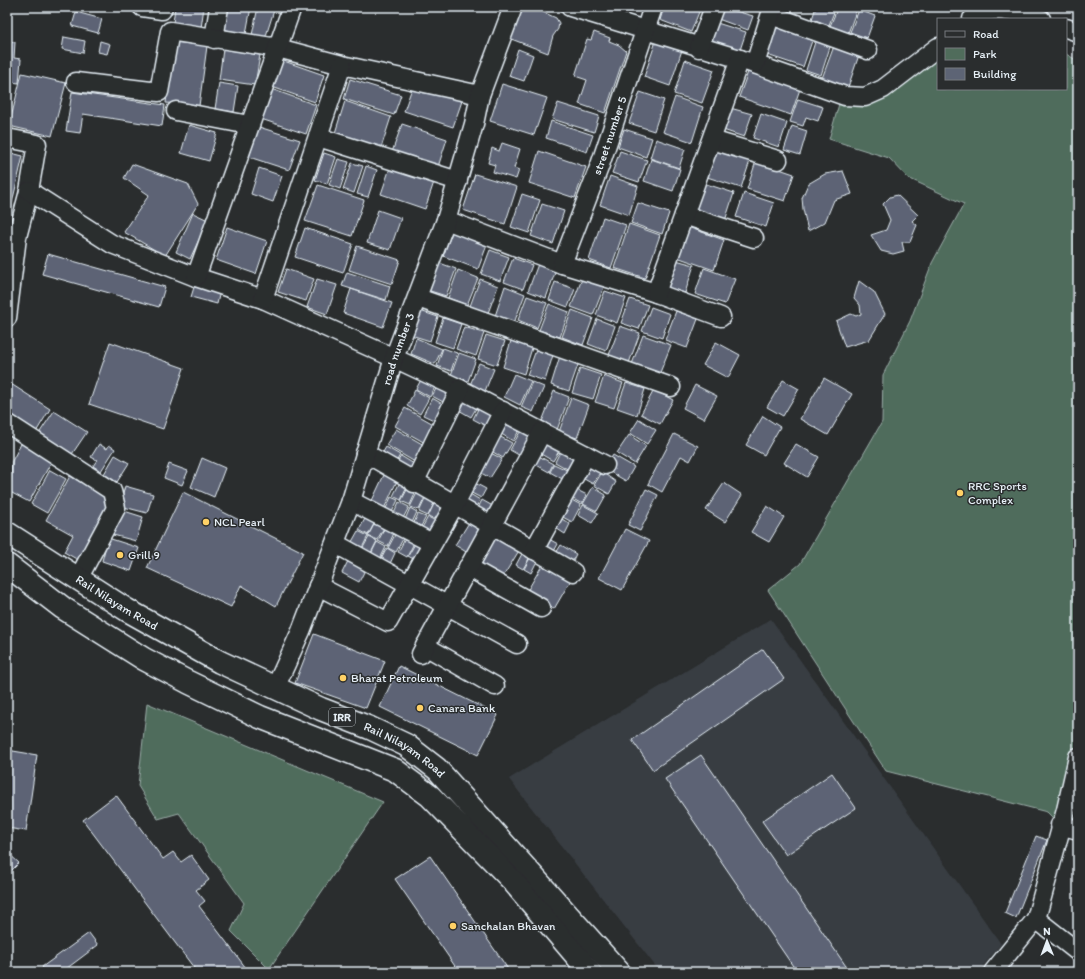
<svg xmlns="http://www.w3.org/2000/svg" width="1085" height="979" viewBox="0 0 1085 979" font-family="Itim,sans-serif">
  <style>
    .built { fill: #393e43 }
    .green { fill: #506c5b; stroke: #9caeaa }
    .building { fill: #5d6475; stroke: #e8f1f8 }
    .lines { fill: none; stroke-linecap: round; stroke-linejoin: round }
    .minor-casing { stroke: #e8f1f8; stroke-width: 21 }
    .major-casing { stroke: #e8f1f8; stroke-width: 25 }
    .minor { stroke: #2a2d2e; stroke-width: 18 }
    .major { stroke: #2a2d2e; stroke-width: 22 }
    .poi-dot { fill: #ffd166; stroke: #2a2d2e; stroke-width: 1.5 }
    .labels { text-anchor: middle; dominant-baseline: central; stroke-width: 3; stroke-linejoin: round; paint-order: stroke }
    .shield { fill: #2a2d2e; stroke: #afb6bb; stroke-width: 1 }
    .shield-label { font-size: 11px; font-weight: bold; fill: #e8f1f8 }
    .street-label { font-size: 12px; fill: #e8f1f8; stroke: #2a2d2e }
    .poi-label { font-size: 12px; fill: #e8f1f8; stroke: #2a2d2e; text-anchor: start }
  </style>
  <rect width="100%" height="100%" fill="#2a2d2e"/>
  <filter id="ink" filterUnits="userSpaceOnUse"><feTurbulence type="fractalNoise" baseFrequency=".025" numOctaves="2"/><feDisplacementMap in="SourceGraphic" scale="8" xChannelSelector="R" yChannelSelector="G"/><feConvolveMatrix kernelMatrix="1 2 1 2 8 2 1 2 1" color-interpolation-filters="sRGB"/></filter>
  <g filter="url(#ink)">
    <path class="built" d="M771,619L1001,944L978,972H660L509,779Z"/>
    <path class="green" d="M1066,54L1078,61V837L1060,825L1047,812L886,771L768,590L800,564L882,422L883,375L910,321L932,263L964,204L908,178L889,158L829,139L839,104H871L938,55V89H1066Z
      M147,703L383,802L269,969L231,931L244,903L179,813L158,819L138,786Z"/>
    <path class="building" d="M175,7H204L201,28L173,23Z
      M226,7H251L246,34L222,29Z
      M258,7H275L265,39L252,35Z
      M518,7H532L556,18L559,23L558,29L553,36L548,53L506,37Z
      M664,7H701L691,32L660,20Z
      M722,7L753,16L748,30L718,19Z
      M816,7H836L829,25L812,19Z
      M838,7H851L857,9L848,33L830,26Z
      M859,10L875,16L867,38L850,32Z
      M76,12L102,19L98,33L72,26Z
      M717,23L746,32L739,53L710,43Z
      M777,26L813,38L803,67L767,55Z
      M594,32L610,38L609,41L619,45L626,51L605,113L579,104L587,80L575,76L587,39L591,40Z
      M64,37L85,41L83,53L62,49Z
      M816,39L831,44L821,75L806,70Z
      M7,41L15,42L14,58L21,59L19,83L11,82L8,117Z
      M100,41L110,44L107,54L98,52Z
      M656,41L682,50L670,86L644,77Z
      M173,42L207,46L199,106L166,103Z
      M834,46L859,55L847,90L821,81Z
      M223,49L260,55L255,85L219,80Z
      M518,49L533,55L524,81L509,76Z
      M281,60L324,75L315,102L272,87Z
      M685,60L714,70L702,103L674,94Z
      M748,72L800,89L791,115L739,97Z
      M22,73L66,83L52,136L9,126Z
      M350,79L401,95L394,115L344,99Z
      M219,83L238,86L234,112L215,109Z
      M502,84L547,98L534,135L490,121Z
      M413,85L462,101L453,127L404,111Z
      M271,89L316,105L306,134L261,119Z
      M72,92L165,105L162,126L83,114L80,133L66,131Z
      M640,92L664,100L654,131L629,123Z
      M675,97L703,107L692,142L663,132Z
      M798,99L823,107L818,121L806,117L803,126L790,122Z
      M345,101L391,117L381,148L335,133Z
      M558,103L599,116L594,132L552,119Z
      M730,108L752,114L744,137L723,130Z
      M761,114L787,123L779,147L753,138Z
      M551,121L593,135L587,152L546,138Z
      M402,124L447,139L437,170L391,155Z
      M189,125L217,133L209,161L181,153Z
      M792,126L807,131L800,155L784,150Z
      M259,127L300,140L289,170L249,157Z
      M624,129L652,138L646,157L618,147Z
      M656,139L685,149L679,168L650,158Z
      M502,143L520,149L514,168L519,170L516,179L493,172L495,165L488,163L492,148L499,151Z
      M714,149L750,161L741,188L704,176Z
      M539,151L586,167L575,198L529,183Z
      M620,151L647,160L639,182L612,173Z
      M7,152L23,156L12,203L7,202Z
      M324,153L336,157L327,184L315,180Z
      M338,159L349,162L340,189L329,185Z
      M651,159L680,169L673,191L644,181Z
      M756,161L794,174L785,201L747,189Z
      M352,163L363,166L354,193L343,189Z
      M132,164L188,184L198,204L165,256L124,232L149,195L124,178Z
      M391,165L435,179L425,209L381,194Z
      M366,166L377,170L368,197L357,194Z
      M259,168L282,176L273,202L251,194Z
      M843,171L852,194L834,200L825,222L808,231L803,209L802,198L808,184L825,174Z
      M475,174L517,187L505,224L463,210Z
      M610,176L638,186L629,215L600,205Z
      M700,182L734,193L725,221L691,210Z
      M318,185L364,200L352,236L305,221Z
      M744,193L774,203L766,227L736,217Z
      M522,194L540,200L529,233L511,227Z
      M897,195L918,215L912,221L917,225L910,242H902L904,251L893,254L881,251L871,235L886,230L890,220L883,204L890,197Z
      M638,203L669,213L662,234L631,223Z
      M542,204L564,211L553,244L531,236Z
      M378,210L401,218L390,250L367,243Z
      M193,213L208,220L190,259L176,252Z
      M603,217L626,225L611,268L589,260Z
      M629,224L660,235L645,278L614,268Z
      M685,226L724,240L714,270L674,256Z
      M227,227L267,241L256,274L216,260Z
      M305,228L353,244L343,273L295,257Z
      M452,232L487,245L478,269L443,256Z
      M357,246L400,260L392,284L349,270Z
      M490,250L509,257L500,281L481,274Z
      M48,254L165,287L159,307L42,274Z
      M513,258L532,265L523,289L504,282Z
      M676,260L694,265L685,293L666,287Z
      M437,262L456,269L446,296L427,290Z
      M538,264L556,270L546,298L528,291Z
      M704,268L735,279L725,304L695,294Z
      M286,269L314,279L306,301L278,292Z
      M458,270L478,278L467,305L448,298Z
      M347,272L390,286L386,300L342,286Z
      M317,279L337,285L327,314L307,307Z
      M480,279L498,286L488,313L470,306Z
      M582,279L604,287L593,315L571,307Z
      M859,281L874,292L885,314L869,340L845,347L836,321L851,314L856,316L861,314L860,305L854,298Z
      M555,282L575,289L568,307L549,300Z
      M195,284L220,291L217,304L191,297Z
      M505,286L525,294L514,323L495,316Z
      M351,289L392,303L383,327L343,313Z
      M605,291L626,298L617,323L596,315Z
      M527,296L547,303L537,328L518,320Z
      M630,299L648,305L639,329L621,323Z
      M549,304L569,312L560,337L539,330Z
      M651,307L670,314L662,338L642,331Z
      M572,310L593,318L583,345L562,337Z
      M420,311L438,317L430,341L411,335Z
      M676,311L698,319L687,348L665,340Z
      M443,318L461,324L453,348L435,342Z
      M597,319L615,326L606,351L588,344Z
      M620,326L640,333L629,363L609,355Z
      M464,327L484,333L476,356L456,349Z
      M486,335L505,341L497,365L478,359Z
      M643,335L671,345L659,375L632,364Z
      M416,338L442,349L435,364L411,354Z
      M511,341L532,348L524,374L503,367Z
      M110,342L184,368L163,429L89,404Z
      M716,342L740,355L728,378L703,365Z
      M443,348L457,353L451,371L437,366Z
      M536,350L553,355L545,381L527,375Z
      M459,353L476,359L468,381L451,375Z
      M560,356L579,362L569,391L551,385Z
      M479,363L494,369L485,391L470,385Z
      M580,368L601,375L593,399L572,393Z
      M514,374L531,381L520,405L504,397Z
      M604,376L623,383L614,408L595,402Z
      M422,378L436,385L430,397L416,389Z
      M824,378L852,394L828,435L800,419Z
      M783,380L799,389L783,416L767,407Z
      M532,382L544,387L533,412L521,407Z
      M626,383L645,389L637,415L617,408Z
      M11,384L50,409L33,437L7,420V396Z
      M438,385L453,393L447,404L432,396Z
      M695,385L717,396L704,419L683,408Z
      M415,390L429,398L420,414L407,406Z
      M654,390L673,400L660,424L641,414Z
      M554,391L569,397L557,430L541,424Z
      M464,397L478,405L471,417L457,409Z
      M432,398L446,406L438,422L423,415Z
      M571,398L589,405L577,438L559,432Z
      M479,407L495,415L488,427L473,419Z
      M405,408L437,426L427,444L395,426Z
      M54,411L87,432L68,460L36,438Z
      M763,416L780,427L764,455L746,445Z
      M639,419L656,430L647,444L630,433Z
      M505,420L520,429L513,441L498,432Z
      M396,429L424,445L415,462L386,445Z
      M521,430L535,438L524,458L510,450Z
      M674,434L698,446L690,461L681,456L662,492L648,484Z
      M497,435L512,443L503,458L488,449Z
      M629,435L646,446L635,464L617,453Z
      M22,442L53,459L29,502L10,492L12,461Z
      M544,442L559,451L553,461L539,453Z
      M99,444L107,449L109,445L115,449L101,471L93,466L97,460L91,457Z
      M796,444L819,457L807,477L784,463Z
      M386,447L400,455L394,466L379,459Z
      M487,451L502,459L490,478L476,470Z
      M560,452L576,460L571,471L555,462Z
      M115,455L129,463L117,482L104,474Z
      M537,455L553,464L549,472L533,463Z
      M613,455L634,467L626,481L605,469Z
      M401,456L414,464L409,473L395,466Z
      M202,458L225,468L214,497L191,487Z
      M586,461L601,471L593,484L577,475Z
      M169,464L188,471L182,485L164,478Z
      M554,464L569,471L564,480L550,472Z
      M50,470L66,479L47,513L31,504Z
      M602,472L616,482L609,494L594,485Z
      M384,475L397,481L382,513L369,507Z
      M70,476L112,500L80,561L64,552L73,535L46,520Z
      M471,481L486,489L481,498L466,490Z
      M400,482L408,485L401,500L393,496Z
      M724,483L742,495L725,522L706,510Z
      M125,486L153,494L147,513L120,506Z
      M409,486L417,489L410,505L401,501Z
      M571,487L587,495L582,504L566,495Z
      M593,487L606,495L597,511L583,504Z
      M646,489L658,495L640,531L628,525Z
      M418,491L426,495L419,510L410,507Z
      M465,491L480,500L475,509L460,501Z
      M183,492L303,552L276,606L241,585L231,607L147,568Z
      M427,495L436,499L428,516L419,512Z
      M391,497L398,500L390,516L384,513Z
      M566,497L581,505L572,522L557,514Z
      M436,500L447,505L439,521L428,516Z
      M482,500L498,509L493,518L477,510Z
      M399,502L409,507L401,522L392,518Z
      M583,505L598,513L592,523L578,515Z
      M767,506L784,517L769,542L751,532Z
      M410,508L417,512L410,527L403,524Z
      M121,510L143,517L136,541L113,535Z
      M418,514L426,517L418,532L411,529Z
      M367,515L376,520L368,535L359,530Z
      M557,516L570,524L565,534L551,525Z
      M428,517L438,522L429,539L419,533Z
      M376,521L385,526L377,540L368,536Z
      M470,521L486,531L471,555L455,545Z
      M386,526L395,531L388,546L378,541Z
      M625,529L649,541L622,590L599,578Z
      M358,531L368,536L360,552L349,547Z
      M396,533L404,537L396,552L388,548Z
      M494,533L520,549L501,580L475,564Z
      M369,537L377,541L369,557L360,553Z
      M406,537L415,541L407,557L398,552Z
      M545,537L558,544L553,553L540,545Z
      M108,538L139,548L131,571L102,561Z
      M377,542L386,547L378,563L369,558Z
      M416,542L425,547L417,561L408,556Z
      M561,545L576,554L572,562L556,553Z
      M387,548L395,553L388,568L379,563Z
      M524,550L531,555L523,569L516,565Z
      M531,556L538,559L531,573L524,569Z
      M350,557L367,566L359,582L342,573Z
      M544,562L572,578L554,609L526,593Z
      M314,634L385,661L366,708L295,683Z
      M763,649L784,679L653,770L632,740Z
      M399,666L498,715L478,755L380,707Z
      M7,750L37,755L26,831L7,828Z
      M701,755L850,972H797L665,779Z
      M832,773L856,808L786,855L762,821Z
      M116,795L163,859L173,852L181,862L191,855L209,880L196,890L205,901L199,906L249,972H197L83,820Z
      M1036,836L1047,840L1016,918L1005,913Z
      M7,852L19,863L7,875Z
      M430,856L510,972H459L395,879Z
      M89,933L98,945L62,972H46L42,967Z"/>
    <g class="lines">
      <defs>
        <g id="minor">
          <path d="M142,7L162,10L163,7"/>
          <path d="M570,7L740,59L845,96L865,97L883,89L938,47"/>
          <path d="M771,15L868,50"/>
          <path d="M972,19C992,3 1019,13 1041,19"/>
          <path d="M1066,28L1078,32"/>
          <path d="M214,39L219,7"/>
          <path d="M699,48L714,7"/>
          <path d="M755,64L773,7"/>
          <path d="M76,82L159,92L170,31L278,48L342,65L480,95"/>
          <path d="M176,111L249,125"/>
          <path d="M318,137L458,181"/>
          <path d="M7,138L37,144L29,191L17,237L7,318"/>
          <path d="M712,140L778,160"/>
          <path d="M29,191L112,244L196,277L263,299L394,358L460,389L605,465"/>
          <path d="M684,215L754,238"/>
          <path d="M446,220L562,264L656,293L721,317"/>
          <path id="s1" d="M562,264L600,165L653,7"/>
          <path d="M196,277L292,7"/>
          <path d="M656,293L740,59"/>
          <path d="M418,298L671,387"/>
          <path d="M263,299L342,65"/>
          <path d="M7,423L112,491L116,508L78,579"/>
          <path d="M365,453L573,572"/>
          <path d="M414,483L460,389"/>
          <path d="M351,501L432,543"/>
          <path d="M336,544L517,644"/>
          <path d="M534,550L586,455"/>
          <path d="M468,567L541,608"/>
          <path d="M318,586L388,622L455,504L503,411"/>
          <path d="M425,646L495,686"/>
          <path d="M421,654C461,580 503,507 542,432"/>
          <path id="s2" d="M275,688L301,631L351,501L394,358L446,220L474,124L480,95L513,7"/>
          <path d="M1060,825L1078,830"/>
          <path d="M1036,919L1078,952"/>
          <path d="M993,972L1036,919L1066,810L1078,757"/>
        </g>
        <g id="major">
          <path id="s3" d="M7,533L127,610L220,662L321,709L370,728L406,745L437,769L619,972"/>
          <path d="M7,565L63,608L144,659L188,682L260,717L395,770L430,796L511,879L590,972"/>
        </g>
      </defs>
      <use href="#minor" class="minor-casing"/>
      <use href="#major" class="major-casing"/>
      <use href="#minor" class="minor"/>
      <use href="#major" class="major"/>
    </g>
  </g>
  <g class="poi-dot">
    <circle cx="960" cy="493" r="4"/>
    <circle cx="206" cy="522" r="4"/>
    <circle cx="120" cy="555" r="4"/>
    <circle cx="343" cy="678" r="4"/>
    <circle cx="420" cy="708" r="4"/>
    <circle cx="453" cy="926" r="4"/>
  </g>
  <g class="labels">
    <rect class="shield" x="329" y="708" width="26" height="18" rx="3"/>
    <g class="shield-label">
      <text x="342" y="717">IRR</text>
    </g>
    <g class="street-label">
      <text stroke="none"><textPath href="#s1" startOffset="137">street number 5</textPath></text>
      <text stroke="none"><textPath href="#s2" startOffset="361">road number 3</textPath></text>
      <text stroke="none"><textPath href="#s3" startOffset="130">Rail Nilayam Road</textPath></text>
      <text stroke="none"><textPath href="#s3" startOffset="454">Rail Nilayam Road</textPath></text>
    </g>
    <g class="poi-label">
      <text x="968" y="486">RRC Sports<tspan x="968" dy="14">Complex</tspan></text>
      <text x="214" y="522">NCL Pearl</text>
      <text x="128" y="555">Grill 9</text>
      <text x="351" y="678">Bharat Petroleum</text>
      <text x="428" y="708">Canara Bank</text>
      <text x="461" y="926">Sanchalan Bhavan</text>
    </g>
  </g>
  <rect width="1085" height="979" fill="none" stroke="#2a2d2e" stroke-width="24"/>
  <rect x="12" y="12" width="1061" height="955" fill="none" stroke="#e8f1f8" stroke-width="1.5" filter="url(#ink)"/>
  <rect x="937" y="18" width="130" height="72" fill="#2a2d2e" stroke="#767b7f"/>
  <rect x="945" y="31" width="20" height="6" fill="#2a2d2e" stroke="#767b7f"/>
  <text x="973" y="38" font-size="12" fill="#e8f1f8">Road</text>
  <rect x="945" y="48" width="20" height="12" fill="#506c5b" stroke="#767b7f"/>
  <text x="973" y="58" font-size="12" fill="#e8f1f8">Park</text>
  <rect x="945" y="68" width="20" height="12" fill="#5d6475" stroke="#767b7f"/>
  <text x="973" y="78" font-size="12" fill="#e8f1f8">Building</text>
  <g transform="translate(1047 941) rotate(359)" stroke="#2a2d2e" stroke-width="3" paint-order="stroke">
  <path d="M0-3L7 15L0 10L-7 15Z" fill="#e8f1f8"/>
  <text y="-6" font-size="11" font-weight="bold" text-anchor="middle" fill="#e8f1f8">N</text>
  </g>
</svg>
